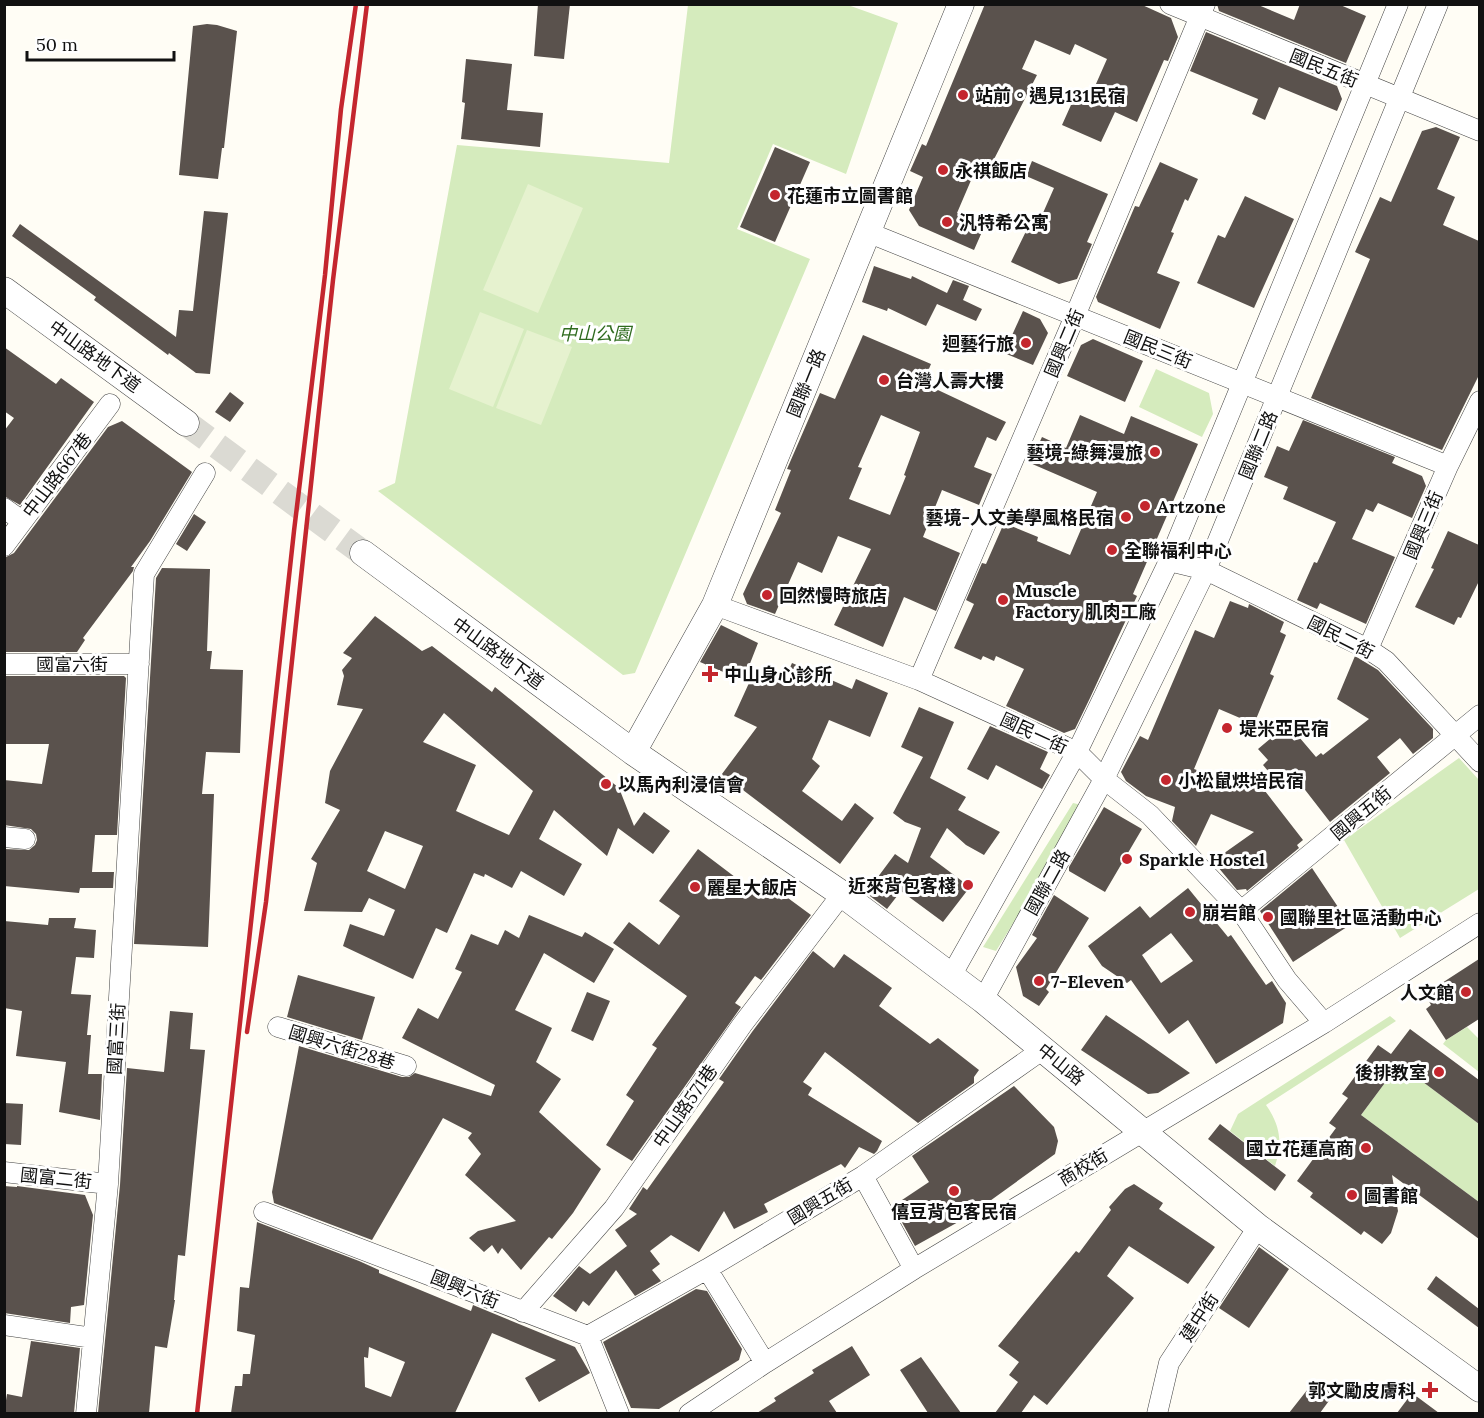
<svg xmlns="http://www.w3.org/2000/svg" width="1484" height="1418" viewBox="0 0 1484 1418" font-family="Lora,'Noto Sans TC',serif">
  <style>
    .green { fill: #d5ebbd }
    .pitch { fill: #e6f2cf }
    .building { fill: #5a524d; fill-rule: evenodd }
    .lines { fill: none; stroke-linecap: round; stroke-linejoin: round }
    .tertiary-tunnel { stroke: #dbdad3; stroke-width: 26; stroke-dasharray: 26 13; stroke-linecap: butt }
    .minor-casing { stroke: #444; stroke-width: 21 }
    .tertiary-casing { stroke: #444; stroke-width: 27 }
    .minor { stroke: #fff; stroke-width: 20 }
    .tertiary { stroke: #fff; stroke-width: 26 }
    .rail { stroke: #c4262e; stroke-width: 4.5 }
    .poi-dot { fill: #c4262e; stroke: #fff; stroke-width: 2 }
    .labels { text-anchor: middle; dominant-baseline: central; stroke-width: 6; stroke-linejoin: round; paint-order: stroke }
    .street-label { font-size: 18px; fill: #111; stroke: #fff }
    .poi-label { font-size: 18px; font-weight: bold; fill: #111; stroke: #fff; text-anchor: start }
    .park-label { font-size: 18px; font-style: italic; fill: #2f6b1f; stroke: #fff }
  </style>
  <rect width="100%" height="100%" fill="#fffdf5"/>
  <path class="green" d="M688,5H848L898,23L846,174L773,144L737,229L810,259L635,673L623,675L378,491L395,483L457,145L669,163Z
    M1156,369L1209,393L1213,414L1202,437L1139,407Z
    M1459,758L1479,780V889L1400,938L1344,840Z
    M1073,803L1086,806L996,951L983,947Z
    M1390,1016L1396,1021L1266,1105C1280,1125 1283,1142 1275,1166L1230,1131L1238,1114Z
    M1467,1027L1479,1039V1072L1443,1044L1446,1040Z
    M1399,1064L1479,1124V1202L1361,1115Z"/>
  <path class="pitch" d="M528,184L583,208L538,313L483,290Z
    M480,312L524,329L493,407L449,389Z
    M527,330L572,347L541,425L496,408Z"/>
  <path class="building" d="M538,4H570L564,59L534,56Z
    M985,4H1140L1171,18L1178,37L1168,61L1164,60L1137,122L1115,112L1101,142L1062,125L1075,96L1088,102L1107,59L1075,44L1070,55L1035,40L1022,69L1037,75L989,169L978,164L957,213L985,225L974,250L919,226L909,210L923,177L910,171L922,144L926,146Z
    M1217,4H1256L1294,20L1300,4H1338L1366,16L1346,63L1219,11Z
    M207,24L217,25L237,31L224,148H222L218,179L179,175L193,26Z
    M1206,32L1337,86L1342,99L1337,111L1279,87L1265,120L1252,114L1258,99L1190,71Z
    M466,59L512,64L507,110L543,113L540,147L461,139L465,103L462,102Z
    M1436,127L1460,137L1437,189L1455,197L1443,225L1479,241V375L1442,450L1311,398L1370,259L1355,252L1380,197L1391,202L1422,131Z
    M775,147L810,162L775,242L740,227Z
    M1032,161L1108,194L1087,242L1092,244L1077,279L1059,284L1011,262L1032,219L1039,222L1054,188L1026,176Z
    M1160,162L1198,179L1188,201L1185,199L1171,232L1174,233L1157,273L1180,282L1160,329L1098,302L1096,297L1135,206L1139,207Z
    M1245,196L1294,219L1254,308L1197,283L1218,235L1225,238Z
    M204,211L228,213L210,374L196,373L169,353L168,355L94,300L96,297L12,236L20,224L176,337L179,310L193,311Z
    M874,266L911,279L912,276L947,293L953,280L969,286L963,300L982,309L976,321L937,304L926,326L888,308L887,311L862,302Z
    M1023,311L1040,319L1048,333L1033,365L1004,353Z
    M863,335L931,364L923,383L1006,422L996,441L987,437L974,467L992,474L979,505L942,490L923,537L960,553L936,611L904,597L883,647L834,625L871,549L838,536L822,573L798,562L775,614L747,604L743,594L781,513L775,510L791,470L787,469L820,393L835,399ZM881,415L920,432L904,475L906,476L890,515L849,499L862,468L858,467Z
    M1093,339L1143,361L1125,402L1067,376L1081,345Z
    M4,347L56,384L61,378L94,402L20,505L4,496V431L14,418L4,411Z
    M230,392L244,403L230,422L215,412Z
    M1080,415L1124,434L1131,416L1198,444L1133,594L1137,596L1090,698L1075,729L1064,733L1006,706L1024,669L996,656L994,661L983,656L981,660L954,648L974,604L966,600L982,563L986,564L1004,523L1038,537L1037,541L1070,555L1097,492L1030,463L1042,437L1066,448Z
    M1303,420L1395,457L1392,463L1422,476L1426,486L1412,518L1378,503L1373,512L1366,509L1352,539L1395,557L1366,624L1320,603L1317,609L1297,600L1314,562L1317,563L1336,522L1283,499L1288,487L1264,477L1277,446L1289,451Z
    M122,421L192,472L150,541L131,567H134L133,571L83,638L85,640L77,652H4V558L14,553L108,427Z
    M194,514L206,522L187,551L176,544Z
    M1448,531L1479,545V581L1461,618L1458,617L1454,625L1415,607L1434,569L1431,568Z
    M162,568L210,569L207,651H212L210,669L243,670L240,753L206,752L202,794H214L208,947L134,944L156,578Z
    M1230,601L1248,608L1249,604L1284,622L1280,632L1286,635L1270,674L1274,676L1254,724L1219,709L1194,769L1230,782L1232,778L1265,791L1303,840L1297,845L1299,848L1247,891L1246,889L1237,890L1213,861L1254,832L1211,814L1196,846L1172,821L1175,807L1146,796L1126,781L1121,772L1140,736L1148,740L1195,630L1214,638Z
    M375,616L422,651L432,646L492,692L495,687L619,788L634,826L644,812L670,831L653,854L618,828L607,856L554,810L539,839L582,864L564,896L521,871L512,888L485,874L484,877L474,873L447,933L436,928L413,979L343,946L350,924L384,936L395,910L369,898L362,912L304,911L317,863L311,859L340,810L325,803L330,771L363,709L337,705L344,676L342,670L352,658L343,653ZM444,713L533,791L509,835L456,811L476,765L423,742ZM385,831L423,846L405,889L367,871Z
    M721,625L758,643L749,666L785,679L792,663L852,689L856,679L888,693L870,737L829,720L812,759L820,766L802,791L842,821L855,803L874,818L840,864L739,787L737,791L719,778L757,727L734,716L749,683L700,662Z
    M1355,656L1378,670L1433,729V738L1413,754L1400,738L1377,757L1390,773L1330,822L1292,773L1279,784L1263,765L1268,760L1258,749L1288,724L1316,757L1321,753L1323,755L1369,719L1337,699Z
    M4,676H124L126,678L117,835H95L92,872H114L113,888H80L79,893L4,886V849L29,850L35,845L37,840L36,834L31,829L4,825V780L42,784L49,744H4Z
    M919,707L954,722L930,778L966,797L958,810L1000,832L984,855L966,845L947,828L930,857L970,887L943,922L901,891L887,909L866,893L895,854L908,863L921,828L905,822L893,813L923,757L901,747Z
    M990,726L1048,752L1040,769L1050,775L1042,789L996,765L988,780L967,769Z
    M1104,807L1142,829L1105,892L1069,871V867Z
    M698,849L764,899L773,887L811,915L761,980L755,976L735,1003L741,1007L632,1161L606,1145L634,1101L626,1095L657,1048L652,1045L687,996L613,943L629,922L659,945L680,916L659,901Z
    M1312,868L1350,925L1293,962L1260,911Z
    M1188,888L1228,937L1231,935L1266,985L1272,981L1286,1003L1283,1023L1216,1064L1188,1020L1169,1034L1131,980L1127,983L1102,966L1088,946L1140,906L1150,918ZM1171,933L1193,961L1161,983L1142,955Z
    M1054,895L1089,918L1046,989L1049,992L1039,1006L1023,996L1016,967L1037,938L1032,935Z
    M529,915L582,937L585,932L614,949L594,983L544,953L515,1010L552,1028L536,1062L561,1079L539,1112L601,1169L573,1213L552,1239L549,1237L521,1270L502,1248L498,1254L492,1245L484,1252L469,1238L478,1231L516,1221L465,1175L481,1154L468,1138L472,1133L443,1118L372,1240L274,1203L272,1192L299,1046L402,1077H409L415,1073L491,1096L495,1085L402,1038L418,1008L438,1019L462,972L455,969L471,934L498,945L505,930L519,938Z
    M49,918H76L74,928L96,930L94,958L76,957L71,994L91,995L87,1035H91L88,1074H102L100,1120L59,1112L66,1062L16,1056L22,1011L4,1008V921L48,925Z
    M813,951L834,968L844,954L892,988L879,1006L930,1044L938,1038L979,1070L974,1077V1083L918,1123L825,1052L803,1082L812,1088L808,1095L882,1141L877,1151L874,1154L859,1147L845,1168L841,1164L764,1204L768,1212L734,1229L724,1211L699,1252L671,1235L650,1251L660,1264L652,1270L661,1281L635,1296L616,1270L589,1306L583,1301L576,1312L553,1296L579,1266L590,1274L627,1246L615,1230L637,1214L629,1209L642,1189L643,1187L647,1190L724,1082L719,1079L752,1032Z
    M1479,959V1019L1446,1040L1426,1009L1431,1005L1425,994Z
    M298,975L375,997L362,1040L287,1017Z
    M587,992L610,1001L593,1041L571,1031Z
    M170,1011L193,1013L190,1049L205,1050L185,1256L178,1255L174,1300H175L167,1348L155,1346L149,1413H98L120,1185L127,1068L164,1072Z
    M1106,1015L1143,1040L1190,1073L1158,1093L1148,1094L1081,1050Z
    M1410,1029L1479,1080V1124L1399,1064L1361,1115L1479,1202V1239L1392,1175L1398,1211L1391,1233L1382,1244L1364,1231L1361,1235L1310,1197L1313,1193L1297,1181L1336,1128L1329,1123L1348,1098L1342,1094L1378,1045L1391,1054Z
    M1014,1086L1054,1127L1058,1141L1055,1154L969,1216L915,1246L893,1206L929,1182L912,1156Z
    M4,1103L23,1104L21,1145L4,1144Z
    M1220,1124L1286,1175L1275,1191L1208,1139Z
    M1134,1184L1163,1203L1159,1209L1215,1247L1188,1284L1129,1246L1107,1276L1134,1298L1047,1405L1034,1395L1021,1413H995L1018,1382L1009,1375L1019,1362L998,1346L1076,1251L1079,1253L1111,1210L1109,1207L1125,1189Z
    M4,1186L17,1187V1186L85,1195L93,1215L84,1305L71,1307L70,1323L4,1313Z
    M257,1222L359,1261L379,1270V1273L471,1311L473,1305L575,1347L590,1373L539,1402L525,1378L556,1360L492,1333L455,1413H231L235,1386H242L243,1374H250L255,1335L237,1331L240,1287L249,1288ZM369,1347L405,1362L391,1397L365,1387L364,1357L368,1358Z
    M1259,1247L1289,1269L1249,1328L1219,1308Z
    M1436,1276L1479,1309V1328L1427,1289Z
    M696,1289L707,1291L742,1349L739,1360L659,1409L631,1408L603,1342Z
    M31,1341L80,1348L74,1413H4L7,1394L22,1397Z
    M852,1346L870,1375L829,1401L837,1413H757L776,1401L774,1398L814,1373L812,1370Z
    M921,1357L943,1388L961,1413H928L900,1370Z
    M1315,1380L1334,1394L1320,1413H1289Z
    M1412,1393L1439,1413H1397Z"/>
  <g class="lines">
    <path class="tertiary-tunnel" d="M186,423L363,553"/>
    <defs>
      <path id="minor" d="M1170,4L1480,131
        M867,232L1448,466
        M4,508L22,521
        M4,546L110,404
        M1169,561L1206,570L1368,649L1386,661L1480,762
        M715,605L919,680L1077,752L1104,779L1150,815L1241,911L1287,980L1324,1023
        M1368,649L1448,466L1480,401
        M4,664H139
        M919,680L1075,316L1205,4
        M4,837L25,839
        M1241,911L1480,715
        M951,976L1077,752L1169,561L1398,4
        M983,1000L1104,779L1206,570L1438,4
        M278,1027L406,1066
        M4,1172L108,1184
        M863,1176L914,1269
        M264,1212L588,1336L619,1414
        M707,1269L765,1363
        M523,1312L614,1208L742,1025L842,894
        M4,1325L93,1338
        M588,1336L707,1269L863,1176L1042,1050
        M86,1414L108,1184L144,574L205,473
        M689,1414L765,1363L914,1269L1324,1023L1480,923
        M1157,1414L1169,1363L1258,1227"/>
      <path id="tertiary" d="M4,290L186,423
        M363,553L633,752L842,894L983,1000L1258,1227L1480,1389
        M633,752L715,605L961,4"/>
    </defs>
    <use href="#minor" class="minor-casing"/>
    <use href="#tertiary" class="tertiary-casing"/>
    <use href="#minor" class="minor"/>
    <use href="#tertiary" class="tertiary"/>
    <path class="rail" d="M247,1032L266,902L333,280L367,4
      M197,1414L294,531L325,275L341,109L356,4"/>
  </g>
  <g class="poi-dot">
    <circle cx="963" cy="95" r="6"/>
    <circle cx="943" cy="170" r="6"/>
    <circle cx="775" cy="195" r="6"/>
    <circle cx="947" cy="222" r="6"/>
    <circle cx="1026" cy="343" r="6"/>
    <circle cx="884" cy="380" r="6"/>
    <circle cx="1155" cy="452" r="6"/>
    <circle cx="1145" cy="506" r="6"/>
    <circle cx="1126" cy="517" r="6"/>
    <circle cx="1112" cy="550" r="6"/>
    <circle cx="767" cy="595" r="6"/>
    <circle cx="1003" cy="600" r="6"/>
    <path d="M707 665h6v6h6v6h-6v6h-6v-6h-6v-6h6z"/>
    <circle cx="1227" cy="728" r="6"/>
    <circle cx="1166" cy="780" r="6"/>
    <circle cx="606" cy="784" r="6"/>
    <circle cx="1127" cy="859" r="6"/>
    <circle cx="968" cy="885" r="6"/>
    <circle cx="695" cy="887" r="6"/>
    <circle cx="1190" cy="912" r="6"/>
    <circle cx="1268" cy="917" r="6"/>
    <circle cx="1039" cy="981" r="6"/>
    <circle cx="1466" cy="992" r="6"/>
    <circle cx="1439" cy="1072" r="6"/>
    <circle cx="1366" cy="1148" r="6"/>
    <circle cx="954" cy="1191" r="6"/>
    <circle cx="1352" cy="1195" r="6"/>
    <path d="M1427 1381h6v6h6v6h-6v6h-6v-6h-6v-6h6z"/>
  </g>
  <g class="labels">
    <g class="street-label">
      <text transform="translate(1324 68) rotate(22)">國民五街</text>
      <text transform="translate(1064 343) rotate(-67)">國興二街</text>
      <text transform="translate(1158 349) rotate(22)">國民三街</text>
      <text transform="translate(95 356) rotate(36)">中山路地下道</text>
      <text transform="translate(806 383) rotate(-68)">國聯一路</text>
      <text transform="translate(1258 445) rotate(-68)">國聯二路</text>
      <text transform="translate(57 475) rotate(-53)">中山路667巷</text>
      <text transform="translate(1423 525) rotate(-67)">國興三街</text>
      <text transform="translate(1341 637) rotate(27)">國民二街</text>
      <text transform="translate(498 653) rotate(36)">中山路地下道</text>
      <text x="72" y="664">國富六街</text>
      <text transform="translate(1034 733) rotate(25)">國民一街</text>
      <text transform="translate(1361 813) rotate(-40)">國興五街</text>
      <text transform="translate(1047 882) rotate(-61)">國聯二路</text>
      <text transform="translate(116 1039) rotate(-87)">國富三街</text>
      <text transform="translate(342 1047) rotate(17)">國興六街28巷</text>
      <text transform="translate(1061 1064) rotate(39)">中山路</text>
      <text transform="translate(685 1106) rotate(-55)">中山路571巷</text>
      <text transform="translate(1083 1167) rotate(-31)">商校街</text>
      <text transform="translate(56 1178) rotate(6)">國富二街</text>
      <text transform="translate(820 1201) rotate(-31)">國興五街</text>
      <text transform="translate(465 1289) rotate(22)">國興六街</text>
      <text transform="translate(1199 1317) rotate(-57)">建中街</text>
    </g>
    <g class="poi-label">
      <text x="975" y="95">站前。遇見131民宿</text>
      <text x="955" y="170">永祺飯店</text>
      <text x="787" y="195">花蓮市立圖書館</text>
      <text x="959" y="222">汎特希公寓</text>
      <text x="1014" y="343" text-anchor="end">迴藝行旅</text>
      <text x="896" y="380">台灣人壽大樓</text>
      <text x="1143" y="452" text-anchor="end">藝境-綠舞漫旅</text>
      <text x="1157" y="506">Artzone</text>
      <text x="1114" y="517" text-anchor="end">藝境-人文美學風格民宿</text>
      <text x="1124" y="550">全聯福利中心</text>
      <text x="1015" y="590">Muscle<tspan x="1015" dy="21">Factory 肌肉工廠</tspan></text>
      <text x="779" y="595">回然慢時旅店</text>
      <text x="724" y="674">中山身心診所</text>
      <text x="1239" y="728">堤米亞民宿</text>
      <text x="1178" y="780">小松鼠烘培民宿</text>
      <text x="618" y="784">以馬內利浸信會</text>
      <text x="1139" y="859">Sparkle Hostel</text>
      <text x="956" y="885" text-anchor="end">近來背包客棧</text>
      <text x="707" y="887">麗星大飯店</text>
      <text x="1202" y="912">崩岩館</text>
      <text x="1280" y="917">國聯里社區活動中心</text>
      <text x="1051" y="981">7-Eleven</text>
      <text x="1454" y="992" text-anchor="end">人文館</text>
      <text x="1427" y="1072" text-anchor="end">後排教室</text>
      <text x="1354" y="1148" text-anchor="end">國立花蓮高商</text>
      <text x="1364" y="1195">圖書館</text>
      <text x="954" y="1211" text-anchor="middle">僖豆背包客民宿</text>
      <text x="1416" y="1390" text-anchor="end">郭文勵皮膚科</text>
    </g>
    <g class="park-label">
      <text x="595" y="333">中山公園</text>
    </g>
  </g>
  <rect width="1484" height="1418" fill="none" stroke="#111111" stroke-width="12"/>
  <path d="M27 51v9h147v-9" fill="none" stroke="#111111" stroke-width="3"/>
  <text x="36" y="51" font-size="18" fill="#111111" stroke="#ffffff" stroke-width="4.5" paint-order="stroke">50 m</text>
</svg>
